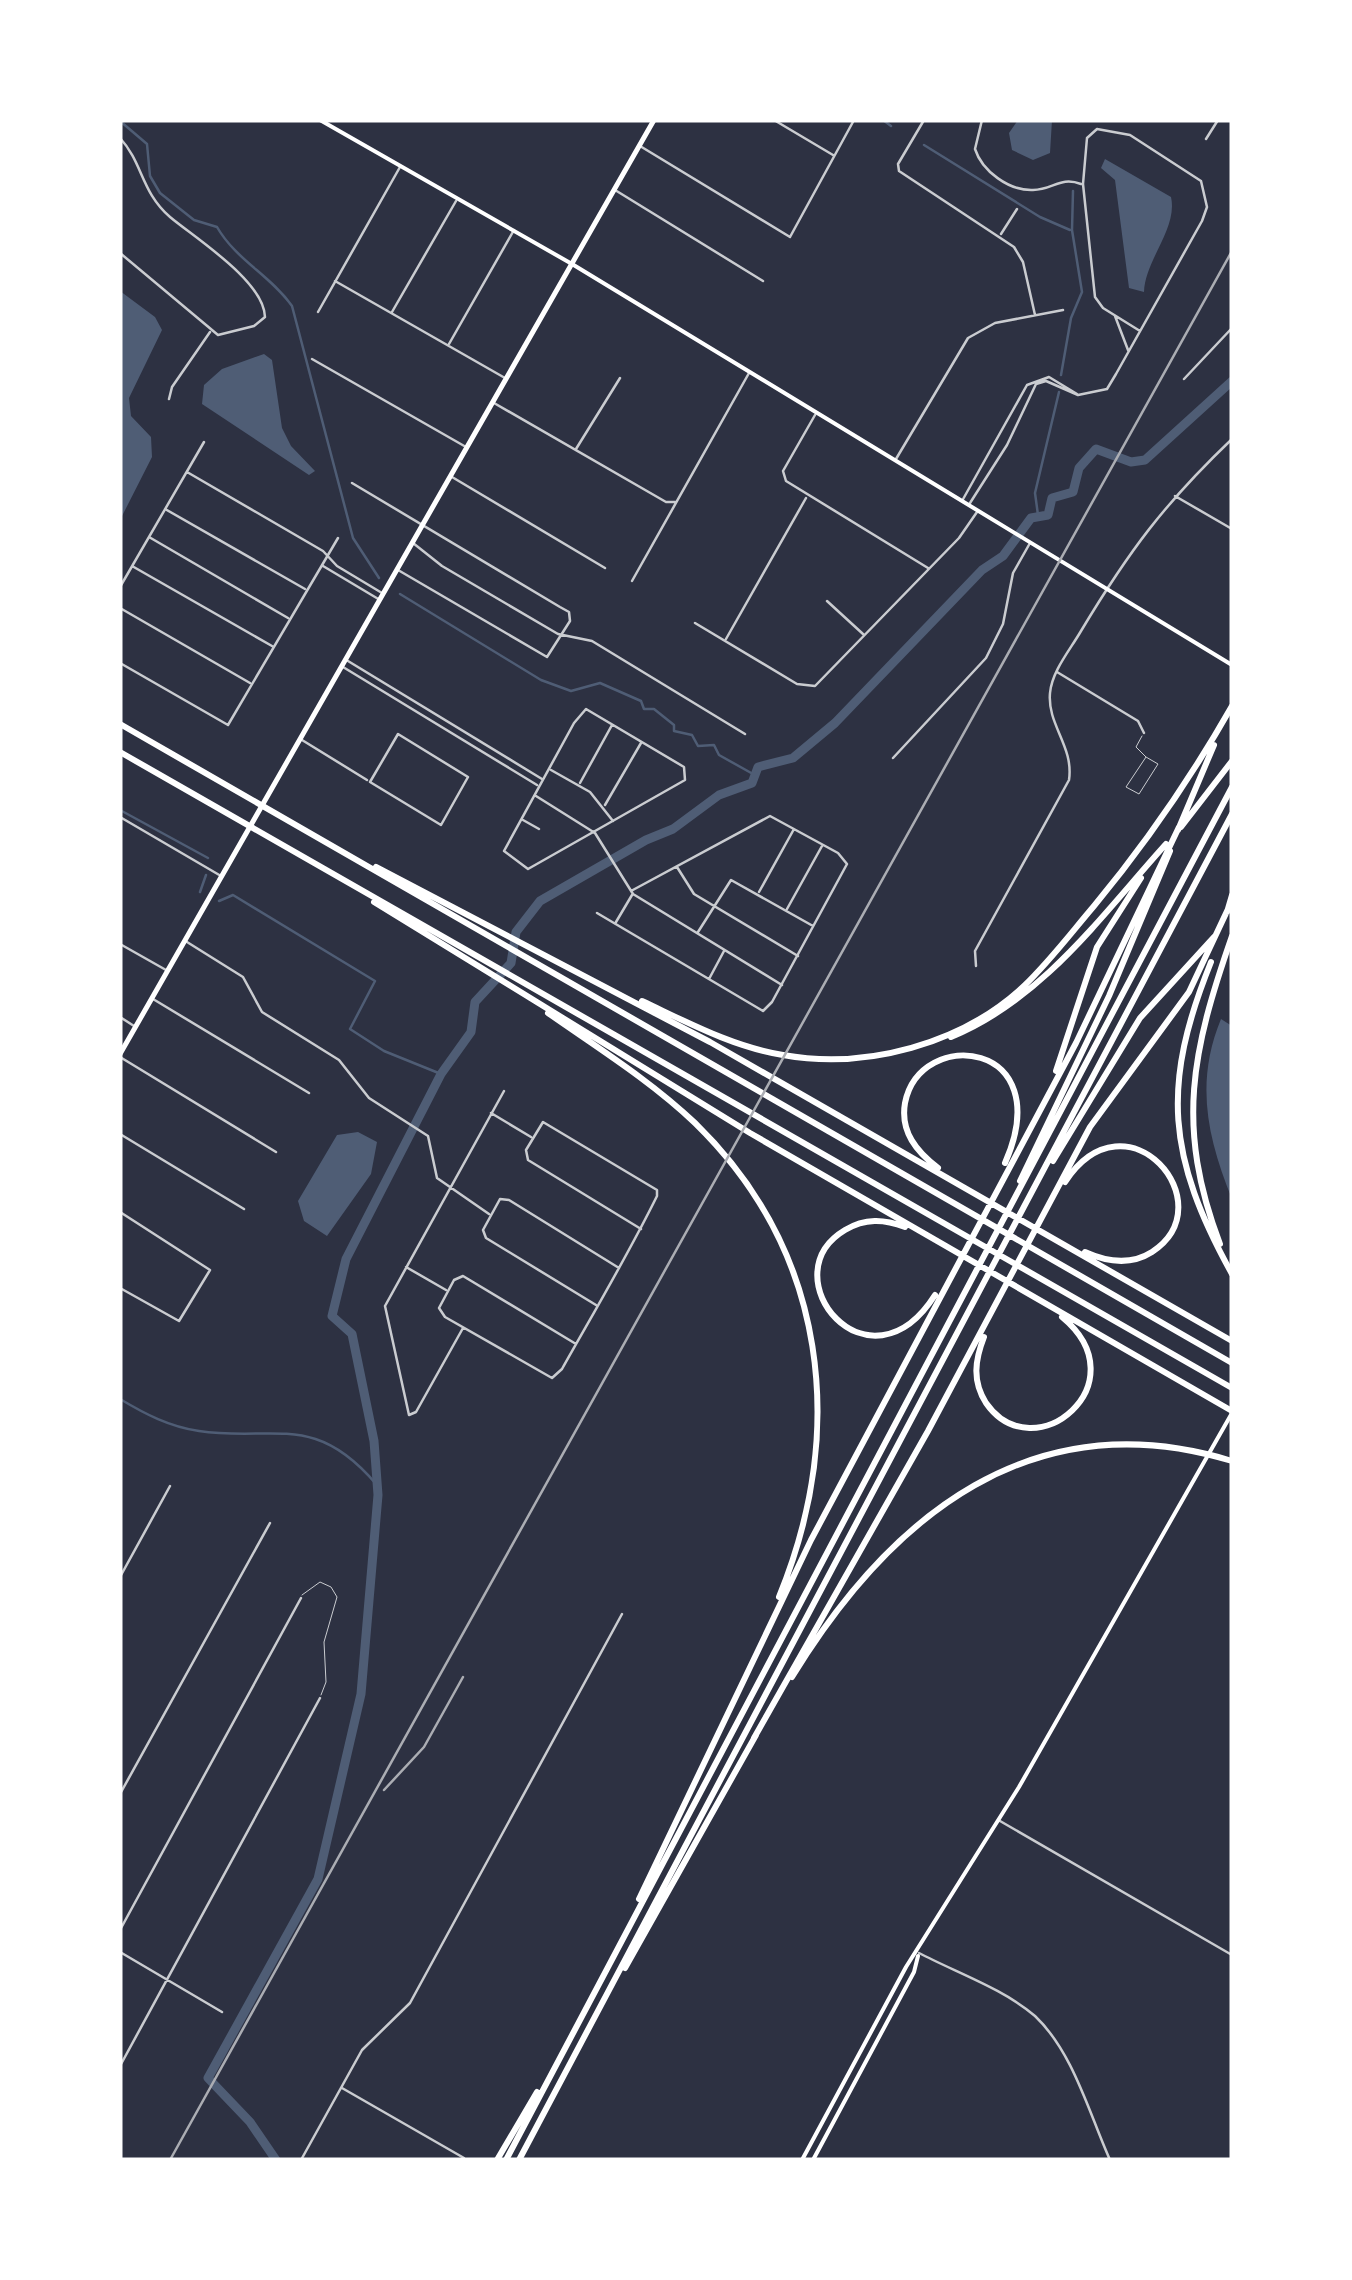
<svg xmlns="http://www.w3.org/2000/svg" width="1352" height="2280" viewBox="0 0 1352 2280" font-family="'Zilla Slab',serif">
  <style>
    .water { fill: #4f5d75 }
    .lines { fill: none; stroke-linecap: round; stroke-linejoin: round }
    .stream { stroke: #4f5d75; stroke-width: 2.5 }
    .river { stroke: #4f5d75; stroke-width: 9 }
    .service { stroke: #caccd0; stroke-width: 1 }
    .minor { stroke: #caccd0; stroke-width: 2.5 }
    .secondary { stroke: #fff; stroke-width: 4 }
    .primary { stroke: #fff; stroke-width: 5 }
    .motorway { stroke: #fff; stroke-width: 6 }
    .rail { stroke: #abadb3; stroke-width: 2.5 }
  </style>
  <rect width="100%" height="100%" fill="#2d3142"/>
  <path class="water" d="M1018,120H1052L1050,153L1033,160L1012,150L1009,133Z
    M1105,159L1171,197C1178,228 1145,260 1144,292L1129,288L1115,180L1101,168Z
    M120,291L155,317L162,330L129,398L131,416L151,437L152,457L120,520Z
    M264,354L272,360L282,428L291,446L315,471L309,475L202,404L204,385L222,369Z
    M1221,1019L1232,1026V1199C1207,1137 1195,1082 1221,1019Z
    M358,1132L377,1142L371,1174L327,1236L304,1221L298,1201L337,1135Z"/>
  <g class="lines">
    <path class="stream" d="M883,120L891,126
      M120,121L147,144L150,176L160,193L194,220L217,227C236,260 270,275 292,306L353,538L379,578
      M924,145L1040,217L1070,230
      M1061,375L1071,318L1082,292L1072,230L1073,191
      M1038,515L1035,493L1059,392
      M400,594L541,680L571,691L600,683L641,701L644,709H654L674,725V731L692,735L698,746L714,745L719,755L753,774
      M120,810L208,858
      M200,892L206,875
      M219,901L233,895L375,981L350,1029L384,1051L441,1074
      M120,1399C145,1414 170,1427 199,1431C273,1442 314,1411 376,1484"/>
    <path class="river" d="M276,2160L250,2122L208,2078L318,1879L361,1694L378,1495L374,1441L352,1334L332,1316L346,1259L441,1074L471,1032L475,1002L511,963L516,932L540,901L646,840L673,829L719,795L752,783L758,767L793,758L835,723L982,570L1003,556L1031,518L1048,515L1052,498L1073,492L1079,468L1096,449L1131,462L1145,460L1232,381"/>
    <path class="service" d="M1142,736L1136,747L1146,757L1126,787L1139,794L1158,764L1146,757
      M302,1595L320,1582L331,1587L337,1597L324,1642L326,1682L321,1695"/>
    <path class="minor" d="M774,120L833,155
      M924,120L898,164L899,171L1014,247L1023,262L1035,315
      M982,120L975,149C982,171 1009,191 1033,190C1053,190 1060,176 1081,184
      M120,138C143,163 141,192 170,217C195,238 264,281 265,317L254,326L218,335L120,253
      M1206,139L1218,120
      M640,146L790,237L854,120
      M615,190L763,281
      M1001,234L1017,209
      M335,281L505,378
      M318,312L400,167
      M392,312L456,201
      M1115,316L1128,350
      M449,344L514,230
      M312,359L466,447
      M1184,379L1232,328
      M169,399L172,387L210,332
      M494,403L666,502H675
      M815,415L783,471L786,481L928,568
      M576,449L620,378
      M896,459L968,338L995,323L1063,310
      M187,472L323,551L337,566L382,593
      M452,477L605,568
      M352,483L560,607L569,612L570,621L547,657L398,570
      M1175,496L1232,529
      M962,501L1027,385L1049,377L1077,394
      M970,503L1007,445L1036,384L1046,381L1078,395L1107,389L1116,374L1202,221L1207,207L1201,181L1130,135L1097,129L1087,138L1083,184L1095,297L1103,308L1140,331
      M165,509L305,589
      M149,537L288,618
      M413,543L442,566L558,634L592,641L745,734
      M132,566L272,646
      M323,566L380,600
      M632,581L749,373
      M120,587L204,442
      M827,601L863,634
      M120,608L250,683
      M695,623L797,684L815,686L959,538L977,512
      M726,639L806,498
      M348,661L542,779
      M120,663L228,725L338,538
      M343,667L537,785
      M1057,672L1138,721L1144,733
      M586,709L684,767L685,780L528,869L504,851L574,723Z
      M398,734L468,777L441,825L370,782Z
      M302,740L367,780
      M893,758L986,658L1003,624L1013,573L1030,543
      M551,770L590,792L613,821
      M580,783L612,725
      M536,796L595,833L633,894L782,985
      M605,805L641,743
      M120,817L221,876
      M523,820L539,829
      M677,867L694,894L798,956
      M759,892L794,829
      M787,909L822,846
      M597,913L763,1011L772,1002L847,864L838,853L770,816L631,891
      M616,922L632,895
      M698,932L731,880L813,926
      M187,942L243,977L262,1012L339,1060L369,1098L428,1136L437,1178L489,1214
      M120,944L166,970
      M976,966L975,951L1069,780C1074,746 1047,725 1050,693C1052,671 1070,650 1081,631C1129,551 1164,504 1232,439
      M709,979L724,951
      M153,999L309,1093
      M120,1017L134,1026
      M120,1057L276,1152
      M491,1113L531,1137
      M120,1134L244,1209
      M120,1212L210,1270L179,1321L120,1288
      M406,1267L446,1290
      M596,1305L486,1238L483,1230L500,1199L509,1200L619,1268
      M463,1328L416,1412L409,1415L385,1306L504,1091
      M576,1344L463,1276L454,1280L439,1308L445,1317L552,1378L562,1369C594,1312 628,1255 657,1196V1190L543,1122L526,1150L528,1160L641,1229
      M120,1577L170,1486
      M120,1794L270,1523
      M1000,1821L1232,1955
      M120,1930L301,1598
      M120,1952L222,2012
      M919,1953C955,1972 1004,1989 1035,2016C1073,2052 1089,2113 1110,2160
      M120,2066L320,1698
      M342,2088L464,2158
      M301,2160L362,2050L410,2003L622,1614"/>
    <path class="secondary" d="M320,120L572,264L1232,665
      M802,2160L906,1967L1019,1787L1232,1413
      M813,2160L914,1972L918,1956"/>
    <path class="primary" d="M120,1054L654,120"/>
    <path class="motorway" d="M120,724L1232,1363
      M120,752L1232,1388
      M1181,827L1232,761
      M1178,830L1214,745
      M376,867L710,1042L1232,1341
      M374,902L750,1133L1232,1411
      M1227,912L1232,895
      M1211,962C1161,1086 1167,1156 1232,1274
      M642,1001C687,1022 733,1047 783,1055C866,1070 962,1044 1024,986C1050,961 1071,933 1094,906C1147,842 1191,778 1232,706
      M548,1013C598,1048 651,1081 695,1123C828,1253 847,1430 779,1597
      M951,1037C1043,999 1101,916 1166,844
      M1056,1071L1097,947L1141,878
      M1053,1161L1140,1018L1214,937
      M938,1168C917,1152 900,1132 905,1103C920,1026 1059,1040 1005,1163
      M1020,1181L1109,996L1170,851
      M1065,1182C1127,1088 1226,1204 1152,1252C1130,1266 1107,1262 1085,1252
      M905,1227C884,1219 865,1218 845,1230C768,1276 869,1399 935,1295
      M1220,1244C1175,1126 1192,1051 1232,936
      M984,1337C975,1360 972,1381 986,1403C1034,1472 1142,1383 1062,1317
      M792,1677C891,1515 1033,1400 1232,1461
      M754,1738L928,1431L1090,1127L1189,992L1228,909
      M639,1899L811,1540L1076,1043L1179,827
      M625,1968L756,1735
      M497,2160L537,2092
      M506,2160L1232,787
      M519,2160L1232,814"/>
    <path class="rail" d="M384,1790L424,1747L463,1677
      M170,2160L1232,251"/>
  </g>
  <rect width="1352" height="2280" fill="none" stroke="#ffffff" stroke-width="245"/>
</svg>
